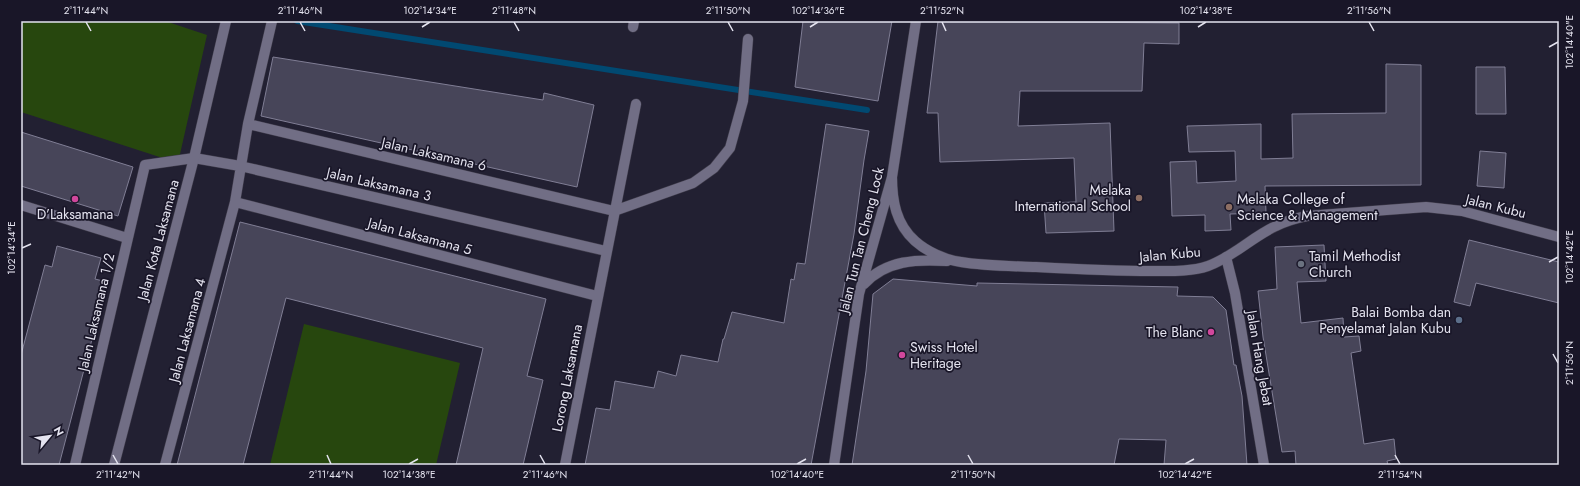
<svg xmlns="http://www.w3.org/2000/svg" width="1580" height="486" viewBox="0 0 1580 486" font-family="Jost,sans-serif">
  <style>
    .green { fill: #27470e }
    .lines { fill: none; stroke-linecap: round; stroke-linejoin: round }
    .stream { stroke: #014971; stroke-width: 6 }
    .building { fill: #474559; stroke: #807e95 }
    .street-casing { stroke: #403d4c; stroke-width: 11 }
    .secondary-casing { stroke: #403d4c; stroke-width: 11 }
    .street { stroke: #716e85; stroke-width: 10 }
    .secondary { stroke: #716e85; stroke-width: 10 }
    .ticks { fill: none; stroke: #e4e3ef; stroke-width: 1.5 }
    .education-dot { fill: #8d6e63; stroke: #191628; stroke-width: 1.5 }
    .hotel-dot { fill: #d1479c; stroke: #191628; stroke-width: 1.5 }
    .worship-dot { fill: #6b7280; stroke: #191628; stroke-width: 1.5 }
    .service-dot { fill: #5c6f8a; stroke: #191628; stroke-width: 1.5 }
    .labels { text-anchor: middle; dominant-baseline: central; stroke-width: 3.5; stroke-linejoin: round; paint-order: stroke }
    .street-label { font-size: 14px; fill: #e4e3ef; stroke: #191628 }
    .poi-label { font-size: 14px; fill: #e4e3ef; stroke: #191628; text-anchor: end }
    .neatline { fill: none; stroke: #e4e3ef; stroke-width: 1.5 }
    .ticks-label { font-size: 10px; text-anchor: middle; fill: #e4e3ef }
  </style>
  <rect width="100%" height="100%" fill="#222032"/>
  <path class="green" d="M21,21H165L207,35L178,163L21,112Z
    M304,324L460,363L436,465H270Z"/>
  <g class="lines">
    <path class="stream" d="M297,21L867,110"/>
  </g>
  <path class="building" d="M803,21H892L878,101L795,87Z
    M938,21L1179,23V44L1144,43L1142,91H1020L1018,126L1110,123L1114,231L1046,233L1044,203L1076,202L1074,158L940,162L938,113H927Z
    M273,57L543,100L544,93L594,105L577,187L261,116Z
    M1386,64L1421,65V185L1265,186L1266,213L1230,214L1231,230L1205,231V215L1172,216L1170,162L1196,161L1197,183L1236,181L1235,151L1189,152L1187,126L1261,124V159L1293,158L1292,114L1386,113Z
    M1476,67H1505L1506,114H1476Z
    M826,124L869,131L864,160L854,234L811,465H585L596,408L610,410L615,381L654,388L658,371L676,376L681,355L718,362L723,339H724L732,312L784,323L791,279L794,280L797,263L805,264Z
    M21,132L133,167L118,216L21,186Z
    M1480,151L1506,153L1504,188L1477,186Z
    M240,222L546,299L527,376L543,380L523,465H456L483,348L286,298L243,465H177Z
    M1469,240L1559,262V303L1476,283L1470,306L1454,302Z
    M1324,245L1326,281L1297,282L1301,323L1343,318L1344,337L1359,336L1361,351L1351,353L1364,444L1394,439L1396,459L1387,461L1388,465H1296L1295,451L1282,452L1263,337L1258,291L1277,289L1275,247Z
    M57,246L101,258L95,279L107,282L59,465H21V355L45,265L52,267Z
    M893,279L977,286V283L1178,287L1177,296L1213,297L1226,310L1234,365H1236L1242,396L1247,465H1164L1166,440L1119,439L1114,465H852L866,371L873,294Z"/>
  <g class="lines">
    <defs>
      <path id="street" d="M633,27L634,21
        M248,124L614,211L693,183L714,168L730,148L743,101L748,39
        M235,202L597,296
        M21,205L127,238
        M1226,257L1235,293L1264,465
        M75,465L145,165L194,158L240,166L606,251
        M165,465L235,202L248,124L272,21
        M565,465L636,104"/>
      <path id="secondary" d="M892,177C892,201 896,224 915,241C926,251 945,260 961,262C985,266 1011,266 1036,267C1074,269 1112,271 1151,271C1169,271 1191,272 1208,266C1233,257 1252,237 1276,226C1286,221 1296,218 1307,216L1426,207L1462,211L1559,237
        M864,284C886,260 917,259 947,261
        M114,465L194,158L226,21
        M834,465L859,294L892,177L916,21"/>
    </defs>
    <use href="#street" class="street-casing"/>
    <use href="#secondary" class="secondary-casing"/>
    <use href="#street" class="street"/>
    <use href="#secondary" class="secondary"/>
  </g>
  <path class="ticks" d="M86,22L91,31M300,22L305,31M514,22L519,31M728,22L733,31M942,22L946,31M1369,22L1374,31M422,27L430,22M810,27L818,22M1198,27L1206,22M1549,47L1558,42M22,248L31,244M1549,262L1558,257M1553,354L1558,363M113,455L118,464M327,455L331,464M540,455L545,464M968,455L973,464M1395,455L1400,464M409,464L418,459M797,464L806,459M1185,464L1194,459"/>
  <g class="education-dot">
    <circle cx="1139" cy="198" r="4"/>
    <circle cx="1229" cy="207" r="4"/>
  </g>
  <g class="hotel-dot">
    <circle cx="75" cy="199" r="4"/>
    <circle cx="1211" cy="332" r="4"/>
    <circle cx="902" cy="355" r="4"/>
  </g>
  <circle class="worship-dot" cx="1301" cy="264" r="4"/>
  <circle class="service-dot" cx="1459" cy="320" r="4"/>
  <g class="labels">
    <g class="street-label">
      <text transform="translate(434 154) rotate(13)">Jalan Laksamana 6</text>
      <text transform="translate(379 184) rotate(13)">Jalan Laksamana 3</text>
      <text transform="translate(1496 206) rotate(14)">Jalan Kubu</text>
      <text transform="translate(420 236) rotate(15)">Jalan Laksamana 5</text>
      <text transform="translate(158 240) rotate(-75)">Jalan Kota Laksamana</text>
      <text transform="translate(861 240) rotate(-76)">Jalan Tun Tan Cheng Lock</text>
      <text transform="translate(1170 254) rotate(-5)">Jalan Kubu</text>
      <text transform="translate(96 312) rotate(-77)">Jalan Laksamana 1/2</text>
      <text transform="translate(187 330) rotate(-75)">Jalan Laksamana 4</text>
      <text transform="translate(1260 358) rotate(80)">Jalan Hang Jebat</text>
      <text transform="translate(567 378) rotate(-79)">Lorong Laksamana</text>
    </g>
    <g class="poi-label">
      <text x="1131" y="190">Melaka<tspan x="1131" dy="16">International School</tspan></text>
      <text x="1237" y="199" text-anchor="start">Melaka College of<tspan x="1237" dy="16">Science &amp; Management</tspan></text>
      <text x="75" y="214" text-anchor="middle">D’Laksamana</text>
      <text x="1309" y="256" text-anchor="start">Tamil Methodist<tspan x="1309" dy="16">Church</tspan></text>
      <text x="1451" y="312">Balai Bomba dan<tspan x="1451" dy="16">Penyelamat Jalan Kubu</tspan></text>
      <text x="1203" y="332">The Blanc</text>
      <text x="910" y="347" text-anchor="start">Swiss Hotel<tspan x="910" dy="16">Heritage</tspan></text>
    </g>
  </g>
  <rect width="1580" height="486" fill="none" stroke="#191628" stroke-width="44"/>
  <g transform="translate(50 436) rotate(61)" stroke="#191628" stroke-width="3" paint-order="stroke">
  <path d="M0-3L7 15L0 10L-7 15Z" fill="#e4e3ef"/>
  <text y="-6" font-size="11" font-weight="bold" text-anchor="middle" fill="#e4e3ef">N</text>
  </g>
  <rect x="22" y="22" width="1536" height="442" class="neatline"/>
  <g class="ticks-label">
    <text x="86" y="14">2°11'44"N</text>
    <text x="300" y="14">2°11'46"N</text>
    <text x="430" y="14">102°14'34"E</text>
    <text x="514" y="14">2°11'48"N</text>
    <text x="728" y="14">2°11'50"N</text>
    <text x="818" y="14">102°14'36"E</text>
    <text x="942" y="14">2°11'52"N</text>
    <text x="1206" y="14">102°14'38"E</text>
    <text x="1369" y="14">2°11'56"N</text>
    <text transform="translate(1569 42) rotate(-90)" y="4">102°14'40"E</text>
    <text transform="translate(11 248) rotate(-90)" y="4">102°14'34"E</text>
    <text transform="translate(1569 257) rotate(-90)" y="4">102°14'42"E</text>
    <text transform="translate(1569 363) rotate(-90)" y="4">2°11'56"N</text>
    <text x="118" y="478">2°11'42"N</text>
    <text x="331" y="478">2°11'44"N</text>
    <text x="409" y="478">102°14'38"E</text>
    <text x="545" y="478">2°11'46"N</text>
    <text x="797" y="478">102°14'40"E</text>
    <text x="973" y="478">2°11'50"N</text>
    <text x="1185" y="478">102°14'42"E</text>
    <text x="1400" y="478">2°11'54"N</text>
  </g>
</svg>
